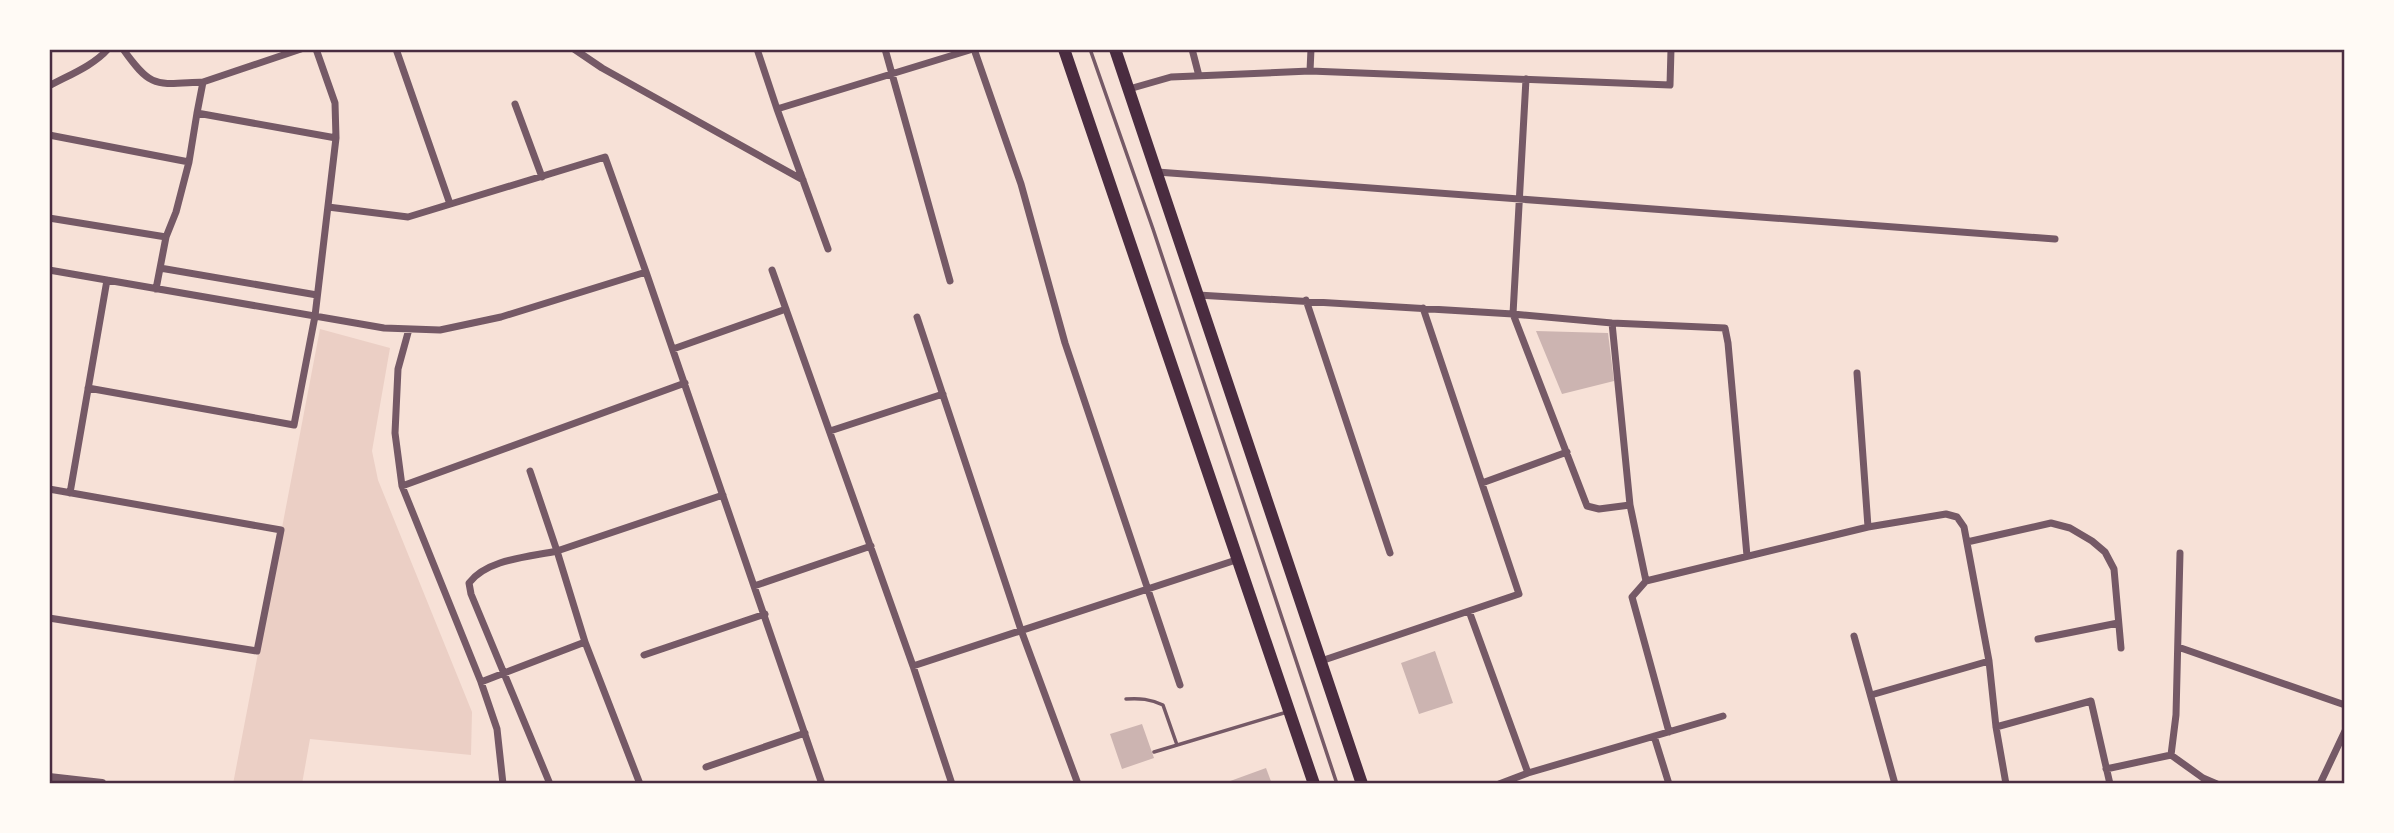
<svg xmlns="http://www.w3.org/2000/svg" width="2394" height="833" viewBox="0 0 2394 833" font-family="Lora,serif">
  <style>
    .green { fill: #ebcfc5 }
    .building { fill: #ccb4b1 }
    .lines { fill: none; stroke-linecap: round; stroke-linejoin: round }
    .service { stroke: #755966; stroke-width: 3.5 }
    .minor { stroke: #755966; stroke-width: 7 }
    .tertiary { stroke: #755966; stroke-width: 10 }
    .primary { stroke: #4a2c40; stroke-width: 12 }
    .neatline { fill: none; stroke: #4a2c40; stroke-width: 2.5 }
  </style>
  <rect width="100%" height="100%" fill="#f7e1d7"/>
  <path class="green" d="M320,329L390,348L372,451L378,480L472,712L471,755L310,739L302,784H233Z"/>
  <path class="building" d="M1536,331L1608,333L1614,381L1562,394Z
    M1435,651L1453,703L1419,714L1401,663Z
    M1142,724L1154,758L1122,769L1110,734Z
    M1266,768L1272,784H1222Z"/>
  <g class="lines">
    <path class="service" d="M1090,49L1153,229L1337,784
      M1126,699C1140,698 1150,699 1163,705L1177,745
      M1154,752L1287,712"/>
    <path class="minor" d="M123,49C152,90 156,84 203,82
      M301,49L203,82L197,113L336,138
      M396,49L450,204
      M574,49L602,68L803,180
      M757,49L777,109L973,49
      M885,49L950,281
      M974,49L1021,184L1065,343L1180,685
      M1192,49L1199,76
      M1310,71L1311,49
      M1526,79L1513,314L1587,506L1599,509L1630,505
      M49,86C69,75 93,66 108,49
      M1129,89L1171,77L1310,71L1670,85L1671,49
      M515,104L542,177
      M777,109L828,249
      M49,135L189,162
      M1157,172L2055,239
      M328,207L408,217L605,157L646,272
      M49,218L166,237
      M160,268L317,295
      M49,270L384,328L440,330L501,317L646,272L822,784
      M772,270L913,666L952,784
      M156,289L166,237L176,212L189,162L197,113
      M1198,295L1513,314L1612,323L1725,328L1728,343L1747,556
      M1306,300L1390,553
      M917,317L1021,630L1078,784
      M1612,323L1630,505L1646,581
      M409,329L398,369L395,433L402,486L481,682L497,729L503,784
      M673,349L786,309
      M88,388L294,425L315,316L336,138L335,103L316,49
      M830,431L943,394
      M530,471L557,551C529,557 487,559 469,583L471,594L550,784
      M1482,483L1567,452
      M402,486L685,383
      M49,489L281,530L257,651L49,618
      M70,493L107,280
      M1868,527L1946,514L1957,517L1964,527L1989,661L1996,727L2006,784
      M1967,542L2051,523L2070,528L2092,541L2105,552L2114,569L2121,648
      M754,586L871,546
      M1469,611L1528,773
      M1854,636L1895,784
      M2038,639L2118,623
      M585,642L557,551L723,495
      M2178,647L2345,705
      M644,655L765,614
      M1321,661L1519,594L1423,308
      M913,666L1236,560
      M481,682L585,642L640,784
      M1871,695L1989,661
      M1996,727L2091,701L2110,784
      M1669,732L1632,597L1646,581L1868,527L1857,373
      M1654,736L1669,784
      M2171,755L2176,715L2180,553
      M706,767L805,733
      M2106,769L2171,755L2203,778L2217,784
      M1499,784L1528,773L1723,716
      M2320,784L2345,731"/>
    <path class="tertiary" d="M49,778L102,784"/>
    <path class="primary" d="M1064,49L1314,784
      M1115,49L1362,784"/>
  </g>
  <rect width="2394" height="833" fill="none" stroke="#fffaf5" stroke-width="102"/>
  <rect x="51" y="51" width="2292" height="731" class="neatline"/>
</svg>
